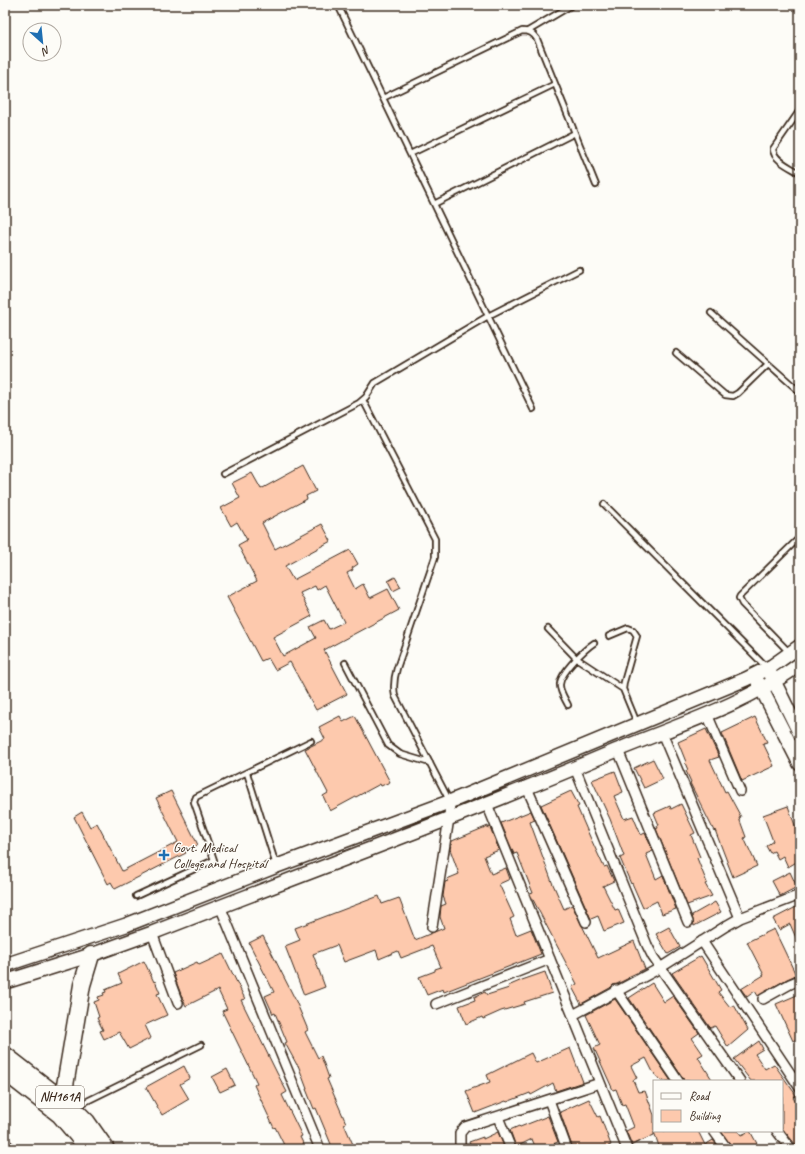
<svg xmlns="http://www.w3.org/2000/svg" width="805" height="1154" viewBox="0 0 805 1154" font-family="Caveat,sans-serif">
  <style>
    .building { fill: #fdc9ad; stroke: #3b2a1e; fill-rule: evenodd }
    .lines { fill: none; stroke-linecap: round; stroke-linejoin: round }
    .lane-casing { stroke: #3b2a1e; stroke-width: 8 }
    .street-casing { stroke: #3b2a1e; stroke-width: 12 }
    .secondary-casing { stroke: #3b2a1e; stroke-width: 16 }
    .highway-casing { stroke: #3b2a1e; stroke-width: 19 }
    .lane { stroke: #fdfcf7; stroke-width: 4.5 }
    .street { stroke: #fdfcf7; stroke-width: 9 }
    .secondary { stroke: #fdfcf7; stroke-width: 13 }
    .highway { stroke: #fdfcf7; stroke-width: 16 }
    .poi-dot { fill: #1f6fb2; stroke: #fdfcf7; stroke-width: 1.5 }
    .labels { text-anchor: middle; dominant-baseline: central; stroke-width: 3; stroke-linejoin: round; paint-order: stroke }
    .shield { fill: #fdfcf7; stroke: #75695f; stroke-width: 1 }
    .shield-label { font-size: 13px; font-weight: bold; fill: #3b2a1e }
    .poi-label { font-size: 14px; fill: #3b2a1e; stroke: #fdfcf7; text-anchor: start }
  </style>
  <rect width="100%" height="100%" fill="#fdfcf7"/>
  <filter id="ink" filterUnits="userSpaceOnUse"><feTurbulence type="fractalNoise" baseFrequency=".025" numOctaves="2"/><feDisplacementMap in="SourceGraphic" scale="8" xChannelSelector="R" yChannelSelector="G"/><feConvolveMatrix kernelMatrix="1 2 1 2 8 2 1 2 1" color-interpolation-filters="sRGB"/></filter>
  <g filter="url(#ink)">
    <path class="building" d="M303,466L316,491L306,496L307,499L262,523L275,549L322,524L331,541L285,566L293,580L350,550L358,564L352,568L353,570L347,573L355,589L363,584L370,598L388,589L399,610L324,650L347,694L316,710L290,662L275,670L268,658L261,661L227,597L257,581L238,545L247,540L237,522L231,526L221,508L240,498L232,483L252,473L261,489ZM325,585L344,622L329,629L324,620L310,627L316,638L283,656L273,637L312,616L300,593L315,586L317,590Z
      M395,577L401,587L393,591L388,581Z
      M340,716L343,722L355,716L390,782L381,786L380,784L330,811L323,796L328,793L305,749L325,739L319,727Z
      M755,717L767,742L763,743L774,766L742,781L722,733Z
      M706,729L719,757L710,760L725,792L727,791L741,817L739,818L746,837L744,838L757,866L733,877L715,830L714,831L690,783L691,782L686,771L688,770L685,763L686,762L678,742Z
      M653,759L663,779L644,788L634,768Z
      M615,771L623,792L614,796L624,819L633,816L641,835L645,833L653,851L646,854L656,879L663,875L676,909L662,914L657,901L643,908L632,883L631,884L620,858L624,856L610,819L592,780Z
      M171,791L198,845L185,851L186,853L115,889L111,882L108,884L74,817L82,812L90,827L97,823L122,871L178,842L156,798Z
      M571,791L579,806L577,807L590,837L604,867L607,866L614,881L603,886L615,910L618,909L624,923L604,931L598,916L591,919L541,805Z
      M681,804L695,833L691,835L700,857L697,858L707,883L705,884L712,896L687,905L656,829L658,828L657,826L659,825L654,813L670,806L671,809Z
      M788,806L800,839V860L788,867L783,856L778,859L774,851L770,853L766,846L773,841L763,815Z
      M531,811L535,820L530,822L552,882L564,909L572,905L598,958L634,941L645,969L628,977L629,978L617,984L613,985L610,988L581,1004L572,987L577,984L530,894L533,893L517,853L514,854L501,823Z
      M488,826V828L490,827L499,850L484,856L491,874L506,868L510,879L499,884L514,917L510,919L516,935L531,929L541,954L444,992L443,989L427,995L419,977L435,971V969L441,967L432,946L401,958L398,951L379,959L376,950L344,962L337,945L313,954L325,987L304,995L285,946L300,940L295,928L379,896L382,904L399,898L415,940L444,928L440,917L441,906L446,904L443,896L445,882L448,881L447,879L459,874L450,849L452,841Z
      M790,872L797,887L780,896L772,881Z
      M715,902L721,912L694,926L692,915Z
      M800,905V947L790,924L779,930L773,919Z
      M669,927L680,947L668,954L656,934Z
      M774,929L796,975L787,979L758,996L755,991L747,997L741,989L764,975L747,942Z
      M263,936L295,999L308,1030L305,1032L318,1058L321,1056L329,1078L327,1079L346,1123L344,1124L355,1149H333L316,1108L314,1109L306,1089H307L298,1065H297L285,1043L287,1042L275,1013L273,1014L265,996L274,992L249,943Z
      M223,954L245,999L241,1000L277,1073L287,1092L282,1095L302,1136L300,1137L306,1149H286L275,1127L274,1128L254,1085L257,1083L222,1011L227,1009L218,990L186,1006L183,1000L173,973L197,962L199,965Z
      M701,956L721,990L718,992L730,1007L734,1005L748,1030L728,1047L715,1026L711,1028L709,1026L672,973Z
      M144,961L154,982L155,981L160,993L157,994L167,1015L145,1025L151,1038L129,1049L119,1032L104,1039L100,1031L103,1030L97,1018L99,1017L94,1002L99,1000L98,997L104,995L103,993L106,992L105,990L122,983L118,974Z
      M545,972L552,993L524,1002L525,1004L501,1011L483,1019L482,1017L466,1024L459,1006L475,1000L474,997L485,992L487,995L509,988L508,986L522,980Z
      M652,983L664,1002L673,996L699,1033L692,1038L703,1054L698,1057L713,1081H684L683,1078L629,998Z
      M797,995L800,1001V1037L793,1041L776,1004Z
      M615,999L671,1081H661L653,1072L646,1058L631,1066L637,1078L633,1080L638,1092L645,1091L654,1115V1131H698L705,1145L713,1140L720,1149H660L654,1132V1135L632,1145L626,1131L634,1127L625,1104L622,1105L616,1089L613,1090L594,1048L600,1045L586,1015Z
      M759,1041L763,1049L755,1054L765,1069L774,1064L796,1095L793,1098L800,1107V1149H797L796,1145L782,1128V1081H751L734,1059Z
      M570,1048L583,1082L556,1091L553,1083L531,1095L530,1093L507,1102L506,1101L475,1113L466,1091L490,1082L487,1075L531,1053L536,1063Z
      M184,1066L190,1078L180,1084L189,1099L162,1115L146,1087Z
      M227,1069L235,1085L220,1092L212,1077Z
      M589,1099L598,1117L600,1116L611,1145L608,1146L609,1149H573L560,1112Z
      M548,1116L558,1142L540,1149H536L532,1139L516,1147L510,1130L519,1126L520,1127Z
      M721,1131H738L741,1135L750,1131L760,1149H733Z
      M498,1132L505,1149H472L469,1142L483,1137V1139Z"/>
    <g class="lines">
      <defs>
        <path id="lane" d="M338,5L533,409
          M528,31L572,5
          M383,98L522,31C530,31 533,33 537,39L596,185
          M800,110L773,149C773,160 792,168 800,173
          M410,154L555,84
          M434,204L575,133
          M711,313L800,392
          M676,353L725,395L733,396L738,393L768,364
          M363,400L435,539V557L397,668C394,678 393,686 395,696L449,800
          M223,474L359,403L366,397L375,383L488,316L579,270
          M604,504L767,668
          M548,629L576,658L623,689
          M609,636L628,628L633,630L637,636L624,682L623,689L637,723
          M789,652L742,604L739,598L740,596L800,537
          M345,663L388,745L400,754L430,763
          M568,705C565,699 559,690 560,684C561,672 585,649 594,643
          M247,773L276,865
          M136,896L214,860L194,802L196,797L311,741
          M75,1107L201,1045
          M5,1141L15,1149"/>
        <path id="street" d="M707,714L740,791
          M662,733L740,918
          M618,750L688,922
          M575,768L647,945L653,957L740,1081
          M527,788L586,922
          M487,804L627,1149
          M220,906L320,1149
          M432,927L449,818L450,802
          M152,933L178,1003
          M702,941L800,1088
          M616,990L678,1081
          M763,999L790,984L800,980
          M436,1004L550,959
          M573,1015L660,968L726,926L740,918L800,895
          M549,1100L567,1149
          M498,1117L511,1149
          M714,1131L727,1149
          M777,1131L791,1149
          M460,1149V1133L465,1127L600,1083"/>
        <path id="secondary" d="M771,675L800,734
          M758,682L800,764
          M5,965L126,925L277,866L454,800L746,679L772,666L800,646
          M5,982L91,955L152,933C306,873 462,816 615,751C678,725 745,705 800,664"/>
        <path id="highway" d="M5,1055L73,1108L87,1122L106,1149
          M5,1072L60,1115L77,1135L87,1149
          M60,1115L82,985L91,955"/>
      </defs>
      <use href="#lane" class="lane-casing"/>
      <use href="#street" class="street-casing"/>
      <use href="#secondary" class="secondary-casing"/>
      <use href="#highway" class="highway-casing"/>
      <use href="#lane" class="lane"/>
      <use href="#street" class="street"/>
      <use href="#secondary" class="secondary"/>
      <use href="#highway" class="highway"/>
    </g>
  </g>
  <path class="poi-dot" d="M162 849h4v4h4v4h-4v4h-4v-4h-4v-4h4z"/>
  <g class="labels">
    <rect class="shield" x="36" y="1086" width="48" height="22" rx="3"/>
    <g class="shield-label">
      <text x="60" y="1097">NH161A</text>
    </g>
    <g class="poi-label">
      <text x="173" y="847">Govt. Medical<tspan x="173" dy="16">College and Hospital</tspan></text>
    </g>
  </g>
  <rect width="805" height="1154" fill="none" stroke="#fdfcf7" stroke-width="20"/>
  <rect x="10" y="10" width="785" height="1134" fill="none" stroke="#3b2a1e" stroke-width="1.5" filter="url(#ink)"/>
  <rect x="653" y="1080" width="130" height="52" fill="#fdfcf7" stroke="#afa8a0"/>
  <rect x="661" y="1093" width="20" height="6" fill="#fdfcf7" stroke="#afa8a0"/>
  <text x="689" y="1100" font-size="12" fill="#3b2a1e">Road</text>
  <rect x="661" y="1110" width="20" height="12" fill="#fdc9ad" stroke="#afa8a0"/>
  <text x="689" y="1120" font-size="12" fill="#3b2a1e">Building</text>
  <g transform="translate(42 42) rotate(153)"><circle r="19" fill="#fdfcf7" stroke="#afa8a0"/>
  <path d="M0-3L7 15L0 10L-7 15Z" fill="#1f6fb2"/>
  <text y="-6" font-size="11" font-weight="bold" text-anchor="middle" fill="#3b2a1e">N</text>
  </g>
</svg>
